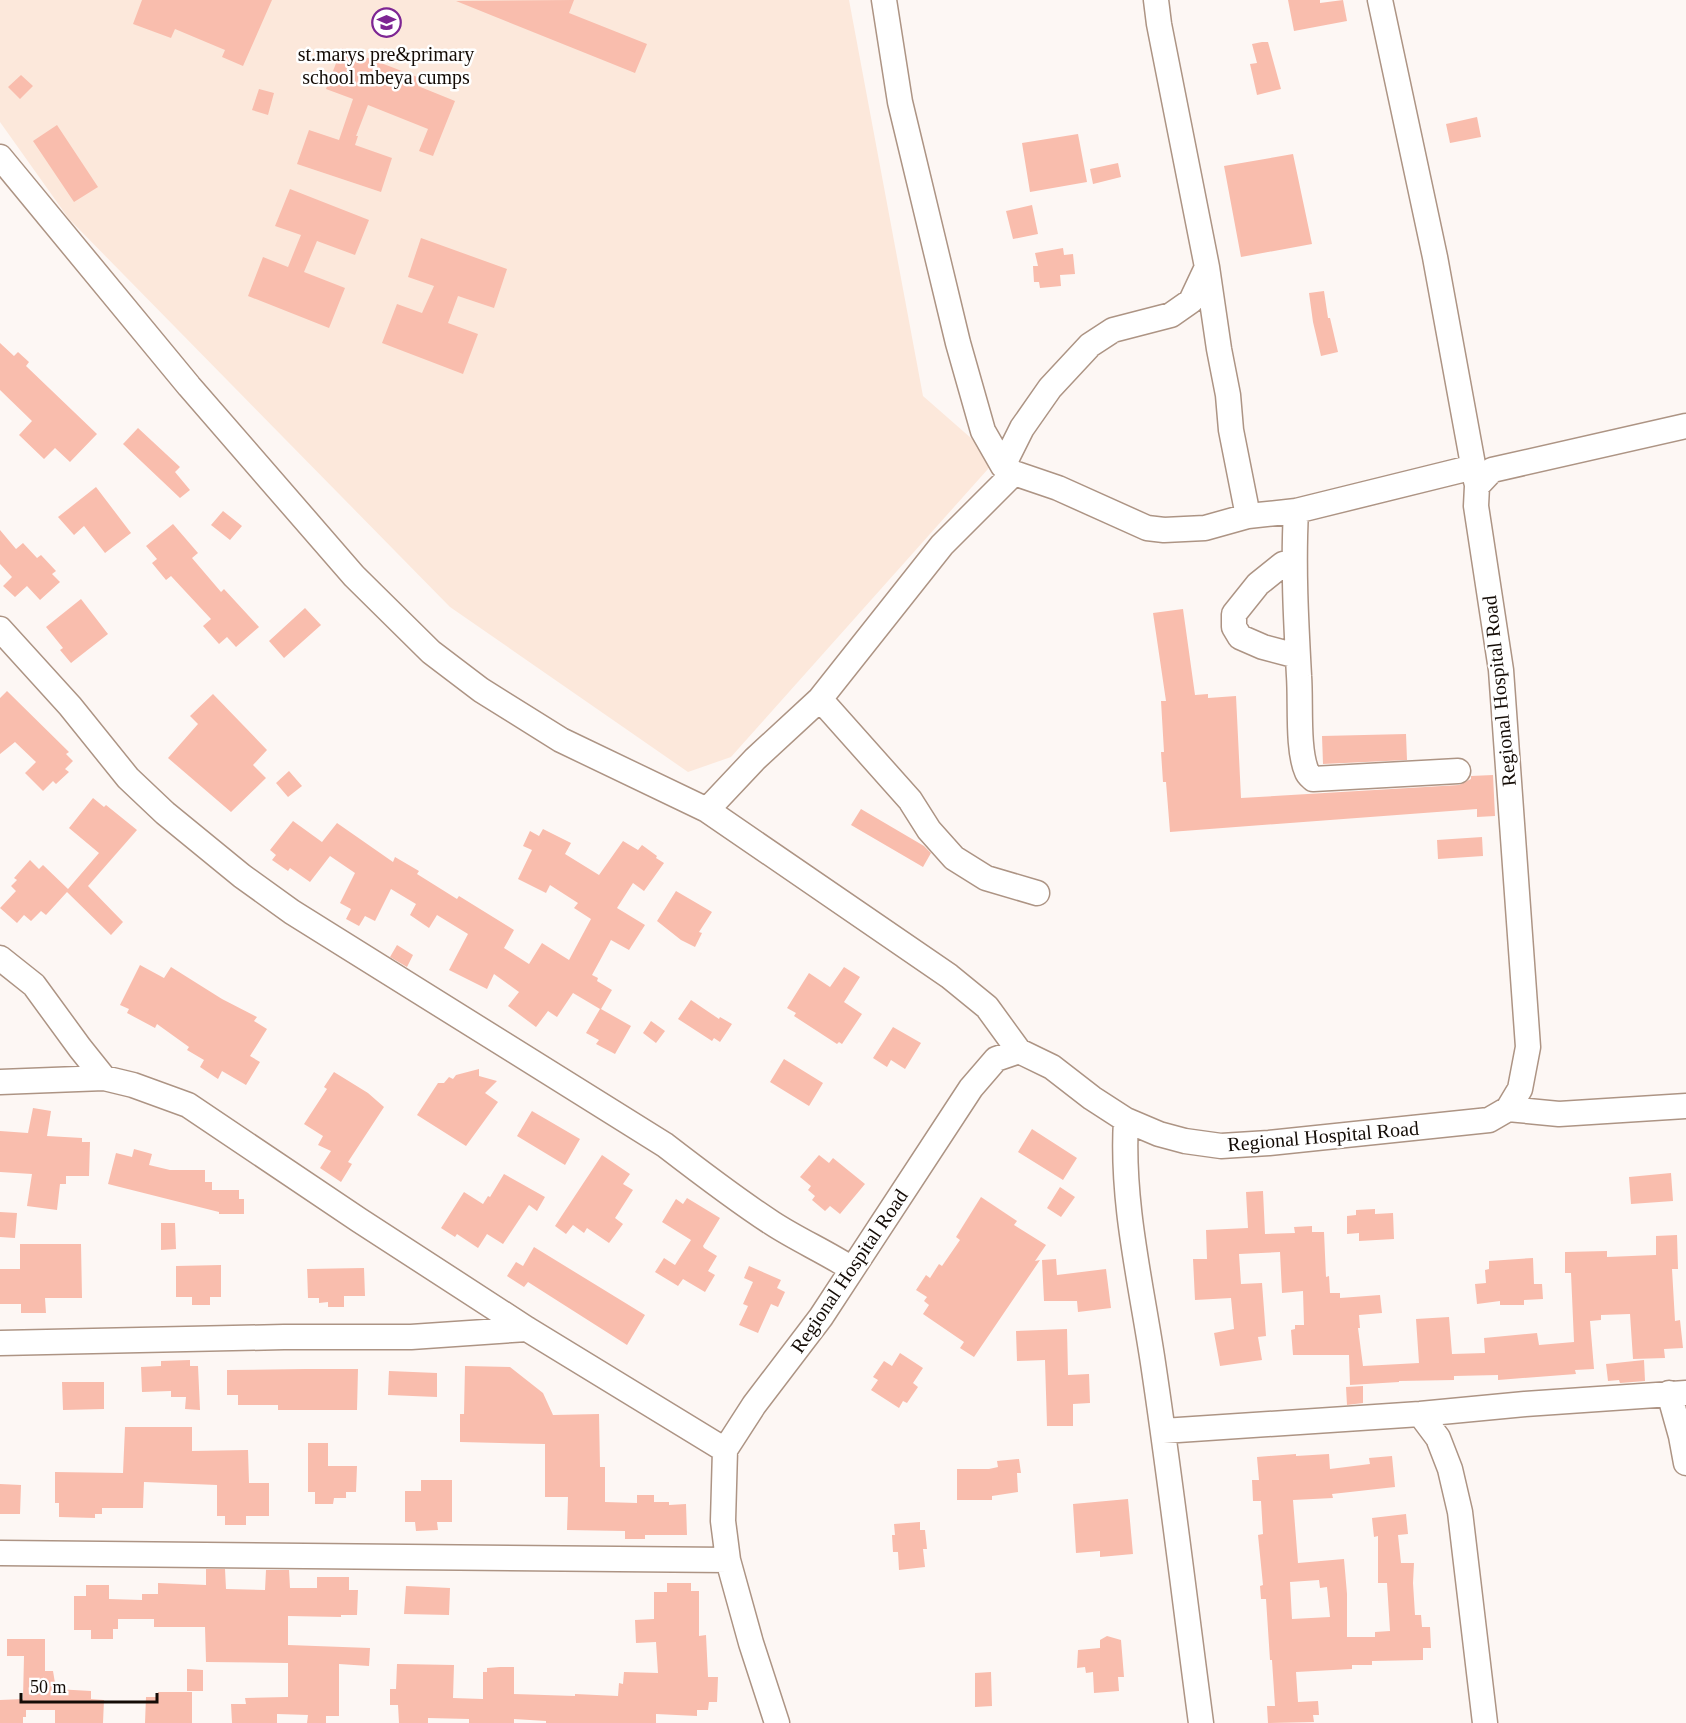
<svg xmlns="http://www.w3.org/2000/svg" width="1686" height="1723" viewBox="0 0 1686 1723" font-family="'Times New Roman',serif">
  <style>
    .built { fill: #fce8db }
    .building { fill: #f9bdad; fill-rule: evenodd }
    .lines { fill: none; stroke-linecap: round; stroke-linejoin: round }
    .minor-casing { stroke: #ad9484; stroke-width: 27 }
    .minor { stroke: #fff; stroke-width: 24 }
    .labels { text-anchor: middle; dominant-baseline: central; stroke-width: 5; stroke-linejoin: round; paint-order: stroke }
    .poi-label { font-size: 20px; fill: #140c06; stroke: #fff }
    .street-label { font-size: 20px; fill: #140c06; stroke: #fff }
  </style>
  <rect width="100%" height="100%" fill="#fdf7f4"/>
  <path class="built" d="M0,0H849L923,396L996,460L731,757L688,772L450,607L69,219L0,122Z"/>
  <path class="building" d="M142,0H272L243,66L222,57L225,50L175,29L171,38L133,24Z
    M574,0L569,13L647,44L635,73L456,1Z
    M1288,0H1320V3L1343,0L1347,21L1294,31Z
    M1262,42H1268L1281,89L1257,95L1250,64L1257,63L1252,44Z
    M342,48L420,78L418,86L455,101L433,156L419,151L428,129L368,105L356,136H358L355,145L392,158L381,192L297,164L309,130L339,140L353,99L326,89Z
    M21,75L33,86L20,99L8,87Z
    M259,89L274,93L268,115L252,110Z
    M1477,117L1481,137L1450,143L1446,124Z
    M57,125L98,187L74,202L33,141Z
    M1078,134L1087,182L1030,192L1022,143Z
    M1293,154L1312,244L1241,257L1224,166Z
    M1118,163L1121,177L1093,184L1090,169Z
    M290,189L369,220L355,255L317,241L304,272L345,288L329,328L248,296L263,257L288,267L301,235L275,226Z
    M1032,205L1038,234L1013,239L1006,211Z
    M421,238L507,269L494,308L458,296L448,323L478,334L463,374L382,343L397,304L422,313L434,286L408,277Z
    M1063,248L1064,255L1073,254L1075,274L1060,275L1061,286L1040,288L1039,282H1034L1033,266H1038L1035,253Z
    M1324,291L1328,318H1330L1338,352L1321,356L1313,322L1309,293Z
    M0,343L14,356L18,352L29,362L26,366L97,434L70,462L55,448L44,459L19,435L32,421L0,390Z
    M138,428L180,467L175,472L190,490L180,498L123,444Z
    M96,487L131,533L105,553L84,526L74,535L58,517Z
    M223,511L242,526L230,540L211,525Z
    M173,524L198,553L192,558L221,592L224,589L259,627L236,647L227,637L219,644L203,626L211,619L171,576L166,580L152,563L157,559L146,546Z
    M0,530L16,549L23,543L37,558L41,555L56,571L52,574L60,582L40,600L27,586L15,597L3,586L12,577L0,564Z
    M81,599L108,634L71,663L60,650L63,648L46,627Z
    M305,608L321,625L284,658L269,641Z
    M1183,609L1195,695L1208,694V698L1236,696L1241,798L1459,785L1471,779V776L1493,775L1495,816L1477,817V809L1170,832L1166,782H1163L1161,752H1164L1161,701H1166L1153,613Z
    M7,691L69,752L66,754L73,761L65,769L69,772L56,784L53,781L43,791L25,773L36,762L15,742L0,754V698Z
    M213,694L267,750L253,765L266,778L231,812L168,758L198,724L190,716Z
    M1406,734L1407,760L1323,764L1322,736Z
    M289,771L302,786L288,797L276,783Z
    M93,798L104,807L106,805L137,830L88,886L123,922L111,935L67,892L46,915L41,911L31,921L24,915L17,923L0,908L16,891L11,886L17,880L14,878L30,860L39,869L43,865L68,889L99,853L69,828Z
    M861,809L924,846L931,853L923,867L851,825Z
    M293,821L322,842L337,823L393,862L395,857L419,871L417,874L457,899L459,896L514,930L504,948L529,964L542,943L569,960L591,919L574,908L578,903L550,885L546,893L518,879L532,850L523,846L530,831L539,836L543,829L571,843L565,854L599,875L623,841L638,850L642,845L657,856L656,858L664,863L644,891L633,883L617,908L645,925L629,950L611,940L592,975L598,978L597,981L612,990L601,1009L631,1026L615,1054L596,1044L599,1040L586,1033L600,1009L573,993L557,1017L548,1011L536,1027L508,1006L519,992L494,974L487,989L449,970L468,934L437,915L429,928L410,915L416,904L391,889L375,921L365,916L359,926L346,919L351,909L340,903L355,873L330,856L310,882L290,868L288,871L272,860L276,855L270,850Z
    M1482,837L1483,856L1438,859L1437,840Z
    M676,891L712,912L699,932L702,933L695,947L681,940L657,921Z
    M397,945L413,955L407,967L390,957Z
    M140,965L164,978L171,967L222,999L257,1017L254,1021L267,1029L250,1056L260,1062L246,1085L222,1071L218,1079L200,1067L204,1060L187,1050L189,1047L157,1024L155,1028L127,1013L129,1009L120,1005Z
    M844,967L860,977L844,1002L862,1014L842,1044L839,1042L837,1044L794,1016L796,1013L787,1008L809,973L830,987Z
    M691,1000L719,1019L720,1017L732,1024L720,1042L714,1038L712,1041L678,1019Z
    M651,1021L665,1031L656,1043L643,1033Z
    M893,1027L921,1043L905,1069L891,1060L887,1067L873,1058Z
    M784,1059L823,1083L809,1106L770,1082Z
    M479,1069V1076L497,1081L485,1093L498,1102L466,1146L417,1115L438,1083H444L449,1077L453,1079L456,1075Z
    M334,1072L368,1093L384,1107L348,1162L352,1164L341,1182L320,1168L331,1151L318,1145L323,1136L304,1124L327,1089L324,1087Z
    M33,1108L51,1111L47,1136L82,1138V1142H90L89,1176H66V1184H60L57,1210L27,1206L32,1174L0,1172V1131L28,1133Z
    M532,1111L580,1139L565,1165L517,1136Z
    M1032,1129L1077,1158L1063,1180L1018,1152Z
    M134,1149L152,1154L149,1165L170,1170H205V1182H212V1190H239V1199H244V1214H219V1212L108,1184L116,1153L132,1157Z
    M602,1155L630,1174L623,1184L633,1190L615,1218L623,1224L609,1243L587,1228L584,1233L573,1225L566,1234L555,1226Z
    M819,1155L829,1163L833,1158L865,1184L840,1214L830,1206L825,1211L812,1200L815,1196L808,1190L811,1186L800,1177Z
    M1671,1173L1673,1201L1631,1204L1629,1177Z
    M504,1174L545,1197L537,1211L529,1205L503,1244L487,1234L478,1248L457,1234L455,1237L441,1228L464,1192L483,1204L488,1196L490,1197Z
    M1060,1187L1075,1197L1061,1217L1047,1208Z
    M1263,1191L1265,1234L1295,1233L1294,1227L1312,1226V1232H1324L1326,1277L1329,1276L1330,1293H1340V1298L1380,1295L1382,1313L1359,1315L1360,1328H1358L1363,1366L1419,1363L1416,1319L1449,1317L1452,1354L1485,1353L1484,1338L1537,1333L1539,1345L1574,1342L1571,1273H1565V1252L1607,1251V1257L1656,1255V1236L1677,1235L1678,1269H1672L1675,1321L1680,1320L1683,1348L1664,1349L1665,1358L1633,1359L1630,1314L1601,1315V1320L1590,1321L1594,1369L1575,1370L1576,1374L1498,1380V1375L1454,1376V1380L1399,1381V1382L1350,1385L1349,1355H1293L1291,1330L1295,1329V1325H1304L1303,1291L1282,1293L1280,1252L1239,1254L1241,1284L1262,1283L1266,1336L1258,1337L1262,1360L1220,1366L1214,1333L1234,1329L1231,1298L1195,1300L1193,1259H1207L1206,1230L1248,1228L1246,1192Z
    M981,1197L1017,1221L1014,1225L1046,1245L1035,1261L1040,1260L974,1357L960,1348L964,1342L923,1314L929,1305L924,1301L927,1297L916,1290L926,1275L930,1278L939,1264L942,1266L960,1240L956,1237Z
    M687,1198L720,1218L703,1246L704,1248L717,1256L708,1271L715,1275L705,1292L683,1279L678,1286L655,1272L664,1258L675,1265L691,1240L662,1222L676,1199L683,1204Z
    M1375,1209V1214L1393,1213L1394,1239L1359,1241V1233L1347,1234V1216L1356,1215V1210Z
    M0,1212L17,1213L15,1238L0,1237Z
    M161,1223H175L176,1249L161,1250Z
    M20,1244H81L82,1298H45L46,1313H21V1304H0V1269H20Z
    M534,1247L645,1315L627,1345L528,1282L524,1287L507,1276L516,1262L523,1266Z
    M1533,1258L1534,1284H1542L1543,1299L1524,1300V1305H1500V1301L1477,1304L1475,1284L1486,1283L1485,1270L1489,1269V1261Z
    M1056,1259L1057,1275L1106,1269L1111,1308L1078,1312L1077,1301H1044L1042,1260Z
    M221,1265V1297H210V1305H192V1297H176V1266Z
    M749,1266L781,1280L777,1288L785,1292L778,1307L771,1304L758,1333L739,1325L748,1306L743,1304L753,1282L744,1278Z
    M364,1268L365,1296H344V1307H328V1302L319,1303V1298H308L307,1269Z
    M1067,1329L1068,1375L1089,1374L1090,1403L1073,1404V1426H1047L1045,1360L1017,1361L1016,1331Z
    M900,1353L923,1368L913,1383L918,1387L907,1403L903,1401L899,1408L871,1390L878,1380L873,1377L884,1361L892,1366Z
    M190,1360V1366H198L200,1410L185,1409L186,1397H171V1391L142,1392L141,1367L161,1366V1361Z
    M1644,1360L1645,1381L1620,1383L1619,1380L1608,1381L1606,1364Z
    M465,1366L510,1367L543,1393L553,1415L599,1414L600,1467H605V1502L637,1503V1495H654V1502H669V1505L686,1504L687,1535H645V1539H625V1531L567,1530L568,1497H545V1444L460,1442V1414H464Z
    M306,1369H358L357,1410H278V1405H238V1395H227V1370Z
    M389,1371L437,1373V1397L388,1395Z
    M62,1382H104V1409L63,1410Z
    M1363,1386V1403L1347,1405L1346,1387Z
    M125,1427H192V1451L248,1450L249,1483H269V1516H246V1525H225V1516H217V1485L144,1482L143,1508H102V1514H95V1518L59,1517V1503H55V1472L123,1473Z
    M308,1443H328V1466H357L356,1492H346V1498H334L333,1504H315V1492H308Z
    M1296,1454V1456L1329,1454L1330,1469L1370,1464L1369,1458L1392,1456L1395,1487L1332,1494L1333,1498L1293,1500L1298,1563L1344,1559L1347,1594V1637H1375V1632L1390,1631L1387,1583H1378V1536L1374,1537L1372,1518L1406,1514L1408,1534L1398,1535L1401,1563H1414L1413,1583L1415,1615H1421L1422,1627H1430L1431,1648H1423V1660L1372,1661V1665H1352V1669L1296,1672L1298,1702L1318,1701L1319,1715H1313L1314,1722L1268,1723L1267,1706H1275L1272,1660H1270L1266,1599H1261L1260,1586L1263,1585L1258,1535L1263,1534L1261,1501H1253L1252,1480H1259L1257,1457ZM1319,1580L1320,1588L1327,1587L1330,1617L1292,1619L1290,1582Z
    M1019,1459L1021,1473H1017L1018,1492L992,1496V1500H957V1469H989L998,1467L997,1461Z
    M421,1480H452V1522H437L438,1530L416,1531L415,1522H405V1491H421Z
    M0,1484L21,1485L20,1514H0Z
    M1128,1499L1133,1554L1100,1557V1551L1076,1553L1073,1504Z
    M920,1522V1530H925L927,1549H923L925,1567L899,1570L898,1552H893L892,1535H895L894,1524Z
    M206,1569H225L226,1589L265,1590L266,1570H289L290,1588H317V1577H349V1590H358L357,1615H341V1617L288,1616V1645L370,1648L369,1666L339,1664V1716H326V1723H307L308,1715L277,1714V1723H232L231,1704H246L245,1698L288,1697V1663L206,1662L205,1627H154V1619H118V1629H113V1639H91V1630H74V1596H86V1585H109V1599L142,1600V1594H158V1583L206,1585Z
    M667,1583H691V1591H699V1636L706,1635L708,1677H718L717,1702H709L708,1710H697V1716L656,1714V1723H546V1721L514,1719V1723H469V1719L428,1718V1723H399L398,1705H390V1689H396L397,1664L454,1665L453,1698L483,1699V1672H487V1668L500,1667H514V1694L575,1696V1694L618,1696L619,1683L623,1684L624,1672L658,1673L656,1642L636,1643L635,1620L654,1619V1592H667Z
    M406,1586L450,1588L449,1615L404,1614Z
    M1107,1636L1121,1640L1124,1677H1118L1119,1691L1094,1693L1093,1672L1086,1673L1085,1667L1077,1668L1078,1650L1100,1648V1640Z
    M7,1639H45V1671H53L56,1689L91,1691V1699L104,1700L103,1723H55V1710H26V1717H23V1723H0V1700L23,1699L24,1656H7Z
    M187,1669L203,1670V1691H187Z
    M991,1672L992,1706L975,1707V1673Z
    M158,1692H192V1723H145L146,1697H158Z"/>
  <g class="lines">
    <defs>
      <path id="minor" d="M884,0L900,102L958,343L983,431L1003,466L1014,473L1058,488L1147,528L1164,530L1205,528L1248,516L1296,511L1474,467
        M1156,0L1159,24L1207,267L1219,349L1228,395L1231,430L1248,516
        M1380,0L1435,257L1476,481
        M0,157L189,386L354,576L431,652L481,690L561,740L707,810L949,976L987,1007L1019,1051
        M1003,466L1022,428L1050,388L1090,345L1113,330L1171,315L1191,301L1207,267
        M1296,511C1293,566 1296,621 1299,676C1301,702 1297,750 1307,772C1308,775 1311,777 1313,779L1458,771
        M1293,562L1283,564L1258,584L1234,614V627L1240,637L1263,647L1297,656
        M0,629L70,706L128,778L165,813L242,876L292,912L665,1145C700,1172 735,1199 772,1223C798,1240 826,1252 852,1269
        M820,699L910,800L929,830L954,858L986,878L1037,893
        M707,810L755,759L820,699L942,545L1014,473
        M0,958L34,985L80,1048L104,1078
        M0,1082L104,1078L133,1085L188,1105L359,1220L527,1329L725,1450
        M1508,1109L1559,1114L1686,1106
        M1126,1120C1121,1202 1141,1283 1153,1363C1171,1483 1185,1603 1201,1723
        M0,1343L284,1337H411L527,1329
        M1669,1393L1681,1436L1686,1463
        M1420,1414L1438,1438L1450,1469L1460,1512L1485,1723
        M1163,1431L1420,1414L1525,1404L1686,1393
        M0,1553L728,1560
        M777,1723L751,1643L728,1560L723,1521L725,1450L754,1405L821,1317L971,1088L996,1059L1019,1051L1052,1067L1092,1098L1126,1120L1159,1134L1185,1141L1221,1146L1269,1143L1489,1120L1508,1109L1520,1089L1528,1047L1501,670L1476,506L1477,486L1492,470L1686,426"/>
    </defs>
    <use href="#minor" class="minor-casing"/>
    <use href="#minor" class="minor"/>
  </g>
  <defs>
    <symbol id="school-ring" viewBox="-11 -11 22 22"><circle r="9.5" fill="#fff" stroke="#7d2593" stroke-width="1.5"/><path d="M0-5L7-2L0 1L-7-2ZM-4 1L0 2.5L4 1V4Q0 6-4 4Z" fill="#7d2593"/></symbol>
  </defs>
  <g fill-rule="evenodd">
    <use href="#school-ring" x="370" y="6" width="33" height="33"/>
  </g>
  <g class="labels">
    <g class="poi-label">
      <text x="386" y="54">st.marys pre&amp;primary<tspan x="386" dy="23">school mbeya cumps</tspan></text>
    </g>
    <g class="street-label">
      <text transform="translate(1499 691) rotate(-96)">Regional Hospital Road</text>
      <text transform="translate(1323 1136) rotate(-5)">Regional Hospital Road</text>
      <text transform="translate(849 1271) rotate(-56)">Regional Hospital Road</text>
    </g>
  </g>
  <path d="M21 1693v9h136v-9" fill="none" stroke="#140c06" stroke-width="3"/>
  <text x="30" y="1693" font-size="18" fill="#140c06" stroke="#ffffff" stroke-width="4.5" paint-order="stroke">50 m</text>
</svg>
